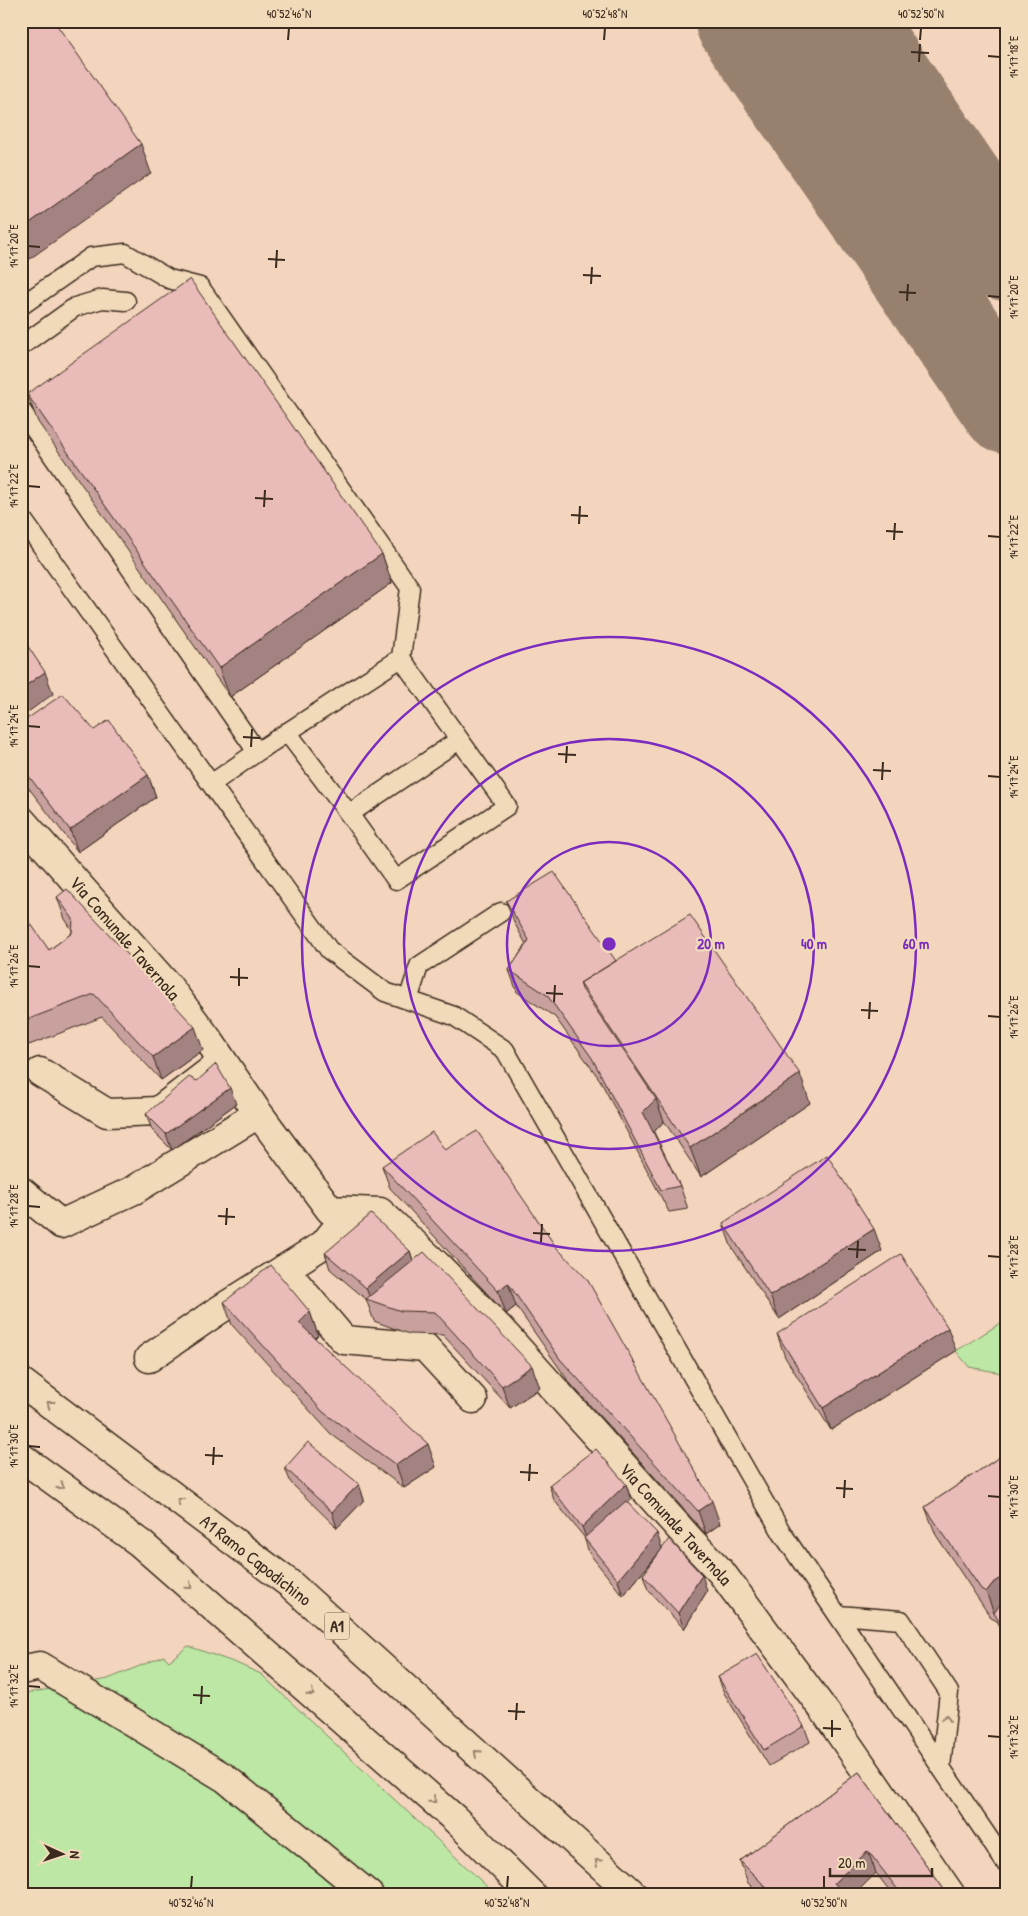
<svg xmlns="http://www.w3.org/2000/svg" width="1028" height="1916" viewBox="0 0 1028 1916" font-family="'Patrick Hand',sans-serif">
  <style>
    .green { fill: #bce7a4; stroke: #7c8861 }
    .lines { fill: none; stroke-linecap: round; stroke-linejoin: round }
    .taxiway { stroke: #97806e; stroke-width: 92 }
    .service-casing { stroke: #3b2a1e; stroke-width: 21 }
    .minor-casing { stroke: #3b2a1e; stroke-width: 31 }
    .tertiary-casing { stroke: #3b2a1e; stroke-width: 31 }
    .motorway-casing { stroke: #3b2a1e; stroke-width: 31 }
    .service { stroke: #f1dab9; stroke-width: 18 }
    .minor { stroke: #f1dab9; stroke-width: 28 }
    .tertiary { stroke: #f1dab9; stroke-width: 28 }
    .motorway { stroke: #f1dab9; stroke-width: 28 }
    .wall { fill: #c8a19f; stroke: #3b2a1e }
    .shaded-wall { fill: #a38382; stroke: #3b2a1e }
    .building { fill: #e9bbb9; stroke: #3b2a1e }
    .oneway { stroke: #96826c }
    .ticks { fill: none; stroke: #3b2a1e; stroke-width: 2 }
    .ring { fill: none; stroke: #7b2cbf; stroke-width: 2.5 }
    .labels { text-anchor: middle; dominant-baseline: central; stroke-width: 4.5; stroke-linejoin: round; paint-order: stroke }
    .shield { fill: #f1dab9; stroke: #725f4c; stroke-width: 1 }
    .shield-label { font-size: 16px; font-weight: bold; fill: #3b2a1e }
    .street-label { font-size: 18px; fill: #3b2a1e; stroke: #f1dab9 }
    .centre { fill: #7b2cbf; stroke: #f1dab9; stroke-width: 2.5 }
    .ring-label { font-size: 15px; text-anchor: middle; font-weight: bold; fill: #7b2cbf; stroke: #f1dab9; stroke-width: 4.5; stroke-linejoin: round; paint-order: stroke }
    .neatline { fill: none; stroke: #3b2a1e; stroke-width: 2 }
    .ticks-label { font-size: 12px; text-anchor: middle; fill: #3b2a1e }
  </style>
  <rect width="100%" height="100%" fill="#f3d5bd"/>
  <filter id="ink" filterUnits="userSpaceOnUse"><feTurbulence type="fractalNoise" baseFrequency=".02" numOctaves="2"/><feDisplacementMap in="SourceGraphic" scale="10" xChannelSelector="R" yChannelSelector="G"/><feConvolveMatrix kernelMatrix="1 2 1 2 8 2 1 2 1" color-interpolation-filters="sRGB"/></filter>
  <g filter="url(#ink)">
    <path class="green" d="M1007,1319V1374L969,1367L956,1351Z
      M188,1646L236,1663L261,1674L496,1895H21V1694L108,1679L164,1656L169,1661Z"/>
    <g class="lines">
      <path class="taxiway" d="M741,21L1007,407
        M847,21L1007,255"/>
      <defs>
        <path id="service" d="M21,306L91,257L125,253L169,279L200,287L410,588L401,658L507,806L396,880L349,814L459,740
          M21,346L75,307L102,299L126,301
          M21,410L257,752L211,784
          M21,517L329,950L385,992L454,1016L505,1050L782,1533L1007,1865
          M287,732L349,814
          M257,752L401,658
          M408,1000L419,966L501,912
          M838,1615L901,1620L949,1692L941,1767"/>
        <path id="minor" d="M40,1072L107,1113L158,1111L222,1062
          M21,1191L61,1224L134,1190L258,1114
          M284,1269L344,1340L425,1347L473,1399
          M149,1358L216,1312L324,1244L349,1213
          M21,1670L40,1666L225,1778L369,1895"/>
        <path id="tertiary" d="M21,820L168,986L210,1042L256,1110L330,1210L380,1212L437,1265L502,1331L692,1542L721,1572L826,1713L951,1895"/>
        <path id="motorway" d="M21,1382L290,1584L634,1895
          M21,1457L140,1543L455,1819L532,1895"/>
      </defs>
      <use href="#service" class="service-casing"/>
      <use href="#minor" class="minor-casing"/>
      <use href="#tertiary" class="tertiary-casing"/>
      <use href="#motorway" class="motorway-casing"/>
      <use href="#service" class="service"/>
      <use href="#minor" class="minor"/>
      <use href="#tertiary" class="tertiary"/>
      <use href="#motorway" class="motorway"/>
    </g>
    <path class="wall" d="M27,394L382,554L392,583L230,697L38,422Z
      M21,723L148,775L156,797L78,852L21,778Z
      M57,897L203,1050L161,1080L102,1017L29,1045L21,1031V916L49,950L72,933V930L65,919Z
      M506,901L616,961L810,1103L701,1177L664,1121L654,1132L680,1186L688,1209L669,1212L600,1080L555,1017L517,992L509,970L526,944L515,924Z
      M236,1104L172,1150L152,1130L146,1114Z
      M445,1150L720,1524L706,1534L569,1382L516,1306L506,1314L390,1188L382,1166Z
      M723,1223L882,1251L779,1319L731,1246Z
      M410,1251L413,1261L540,1388L510,1408L443,1335L409,1334L374,1321L366,1299L330,1269L325,1253Z
      M224,1302L310,1312L318,1335L315,1338L436,1467L404,1488L331,1434L232,1325Z
      M777,1334L956,1351L831,1430L785,1357Z
      M1007,1452V1609L1006,1610L1007,1611V1638L997,1621L991,1618L936,1535L925,1507Z
      M285,1468L359,1484L364,1500L337,1528L291,1483Z
      M626,1484L631,1500L628,1503L662,1549L707,1591L684,1629L648,1590L643,1575L658,1554L623,1596L589,1553L584,1537L554,1500L549,1485Z
      M718,1677L804,1726L810,1742L769,1766L724,1693Z
      M859,1772L948,1895H893L876,1873L854,1895H760L748,1883L740,1861Z"/>
    <path class="shaded-wall" d="M141,144L151,173L21,265V229Z
      M382,554L392,583L230,697L219,668Z
      M45,672L53,694L21,717V689Z
      M148,775L156,797L78,852L70,830Z
      M195,1027L203,1050L161,1080L153,1057Z
      M800,1074L810,1103L701,1177L690,1148Z
      M230,1088L236,1104L172,1150L166,1134Z
      M656,1099L664,1121L652,1134L643,1112Z
      M874,1229L882,1251L779,1319L770,1296Z
      M410,1251L415,1267L371,1301L366,1288Z
      M508,1283L516,1306L506,1314L498,1291Z
      M310,1312L318,1335L308,1345L299,1323Z
      M948,1328L956,1351L831,1430L823,1408Z
      M532,1366L540,1388L510,1408L502,1386Z
      M428,1444L436,1467L404,1488L396,1465Z
      M359,1484L364,1500L337,1528L332,1512Z
      M626,1484L631,1500L588,1543L582,1527Z
      M712,1501L720,1524L706,1534L698,1511Z
      M657,1533L662,1549L623,1596L618,1580Z
      M1007,1574V1609L1004,1611L994,1613L986,1592L994,1582Z
      M702,1575L707,1591L684,1629L678,1613Z
      M868,1851L876,1873L854,1895H838L834,1883Z"/>
    <path class="building" d="M21,21H54L141,144L21,229Z
      M190,279L382,554L219,668L27,394Z
      M21,636L45,672L21,689Z
      M63,694L94,730L109,720L148,775L70,830L21,766V723Z
      M554,872L616,961L580,983L582,989L656,1099L643,1112L680,1186L661,1190L592,1058L547,995L509,970L529,940L506,901Z
      M67,889L195,1027L153,1057L94,994L21,1022V916L24,914L49,950L72,933L73,919L57,897Z
      M690,915L800,1074L690,1148L580,983Z
      M216,1064L230,1088L166,1134L146,1114L189,1077L197,1081Z
      M477,1131L556,1247L587,1279L712,1501L698,1511L560,1359L508,1283L498,1291L382,1166L432,1132L445,1150Z
      M827,1155L874,1229L770,1296L723,1223Z
      M371,1214L410,1251L366,1288L325,1253Z
      M424,1252L532,1366L502,1386L435,1312L401,1311L366,1299Z
      M901,1254L948,1328L823,1408L777,1334Z
      M271,1265L310,1312L299,1323L428,1444L396,1465L323,1412L224,1302Z
      M308,1442L359,1484L332,1512L285,1468Z
      M596,1449L626,1484L582,1527L549,1485Z
      M1007,1452V1574L994,1582L986,1592L981,1589L925,1507Z
      M626,1501L657,1533L618,1580L584,1538Z
      M669,1539L702,1575L678,1613L643,1575Z
      M1001,1603L1007,1611V1634L994,1613Z
      M757,1654L804,1726L764,1750L718,1677Z
      M859,1772L948,1895H902L868,1851L834,1883L846,1895H774L740,1861Z"/>
    <defs><path id="oneway-chevron" d="M-2-3.5L2.5 0L-2 3.5" fill="none" stroke-width="1.6" stroke-linecap="round" stroke-linejoin="round" transform="scale(1.25)"/></defs>
    <g class="oneway">
      <use href="#oneway-chevron" transform="translate(50 1404) rotate(-143)"/>
      <use href="#oneway-chevron" transform="translate(61 1486) rotate(36)"/>
      <use href="#oneway-chevron" transform="translate(180 1501) rotate(-143)"/>
      <use href="#oneway-chevron" transform="translate(189 1586) rotate(41)"/>
      <use href="#oneway-chevron" transform="translate(311 1693) rotate(41)"/>
      <use href="#oneway-chevron" transform="translate(946 1718) rotate(-84)"/>
      <use href="#oneway-chevron" transform="translate(477 1753) rotate(-138)"/>
      <use href="#oneway-chevron" transform="translate(433 1800) rotate(41)"/>
      <use href="#oneway-chevron" transform="translate(598 1862) rotate(-138)"/>
    </g>
  </g>
  <path class="ticks" d="M288,40L289,28M604,40L605,28M920,40L921,28M911,52L929,53M988,56L1000,57M919,62L920,44M28,246L40,247M268,259L285,260M276,268L277,250M583,275L601,276M591,284L592,267M899,292L916,293M988,296L1000,297M907,301L908,284M28,486L40,487M255,498L273,499M264,507L265,490M571,515L588,516M579,524L580,506M886,531L903,532M988,536L1000,537M894,540L895,523M28,726L40,727M243,737L260,738M251,747L252,729M558,754L576,755M566,763L567,746M873,770L891,771M988,776L1000,777M882,780L883,762M28,966L40,967M230,977L248,978M239,986V968M546,993L563,994M554,1002L555,985M861,1010L878,1011M988,1016L1000,1017M869,1019L870,1002M28,1206L40,1207M218,1216L235,1217M226,1225L227,1208M533,1233L550,1234M541,1242L542,1224M848,1249L866,1250M988,1256L1000,1257M857,1258L858,1241M28,1446L40,1447M205,1455L223,1456M213,1465L214,1447M520,1472L538,1473M529,1481L530,1464M836,1488L853,1489M988,1496L1000,1497M844,1498L845,1480M28,1686L40,1687M193,1695L210,1696M201,1704L202,1686M508,1711L525,1712M516,1720L517,1703M823,1728L841,1729M988,1736L1000,1737M832,1737V1720M191,1888L192,1876M507,1888L508,1876M824,1888V1876"/>
  <g class="ring">
    <circle cx="609" cy="944" r="102"/>
    <circle cx="609" cy="944" r="205"/>
    <circle cx="609" cy="944" r="307"/>
  </g>
  <g class="labels">
    <rect class="shield" x="324.5" y="1612.5" width="25" height="27" rx="4"/>
    <g class="shield-label">
      <text x="337" y="1626">A1</text>
    </g>
    <g class="street-label">
      <text transform="translate(125 938) rotate(49)">Via Comunale Tavernola</text>
      <text transform="translate(676 1524) rotate(48)">Via Comunale Tavernola</text>
      <text transform="translate(256 1560) rotate(38)">A1 Ramo Capodichino</text>
    </g>
  </g>
  <circle cx="609" cy="944" r="8" class="centre"/>
  <g class="ring-label">
    <text x="711" y="949">20 m</text>
    <text x="814" y="949">40 m</text>
    <text x="916" y="949">60 m</text>
  </g>
  <rect width="1028" height="1916" fill="none" stroke="#f1dab9" stroke-width="55"/>
  <g transform="translate(62 1854) rotate(93)" stroke="#f1dab9" stroke-width="4" paint-order="stroke">
  <path d="M0-4L9 19L0 12L-9 19Z" fill="#3b2a1e"/>
  <text y="-8" font-size="14" font-weight="bold" text-anchor="middle" fill="#3b2a1e">N</text>
  </g>
  <path d="M830 1868v8h102v-8" fill="none" stroke="#3b2a1e" stroke-width="2.5"/>
  <text x="838" y="1868" font-size="15" fill="#3b2a1e" stroke="#f1dab9" stroke-width="4" paint-order="stroke">20 m</text>
  <rect x="28" y="28" width="972" height="1860" class="neatline"/>
  <g class="ticks-label">
    <text x="289" y="18">40°52'46"N</text>
    <text x="605" y="18">40°52'48"N</text>
    <text x="921" y="18">40°52'50"N</text>
    <text transform="translate(1014 57) rotate(-90)" y="4">14°17'18"E</text>
    <text transform="translate(14 246) rotate(-90)" y="4">14°17'20"E</text>
    <text transform="translate(1014 297) rotate(-90)" y="4">14°17'20"E</text>
    <text transform="translate(14 486) rotate(-90)" y="4">14°17'22"E</text>
    <text transform="translate(1014 537) rotate(-90)" y="4">14°17'22"E</text>
    <text transform="translate(14 726) rotate(-90)" y="4">14°17'24"E</text>
    <text transform="translate(1014 777) rotate(-90)" y="4">14°17'24"E</text>
    <text transform="translate(14 966) rotate(-90)" y="4">14°17'26"E</text>
    <text transform="translate(1014 1017) rotate(-90)" y="4">14°17'26"E</text>
    <text transform="translate(14 1206) rotate(-90)" y="4">14°17'28"E</text>
    <text transform="translate(1014 1257) rotate(-90)" y="4">14°17'28"E</text>
    <text transform="translate(14 1446) rotate(-90)" y="4">14°17'30"E</text>
    <text transform="translate(1014 1497) rotate(-90)" y="4">14°17'30"E</text>
    <text transform="translate(14 1686) rotate(-90)" y="4">14°17'32"E</text>
    <text transform="translate(1014 1737) rotate(-90)" y="4">14°17'32"E</text>
    <text x="191" y="1907">40°52'46"N</text>
    <text x="507" y="1907">40°52'48"N</text>
    <text x="824" y="1907">40°52'50"N</text>
  </g>
</svg>
